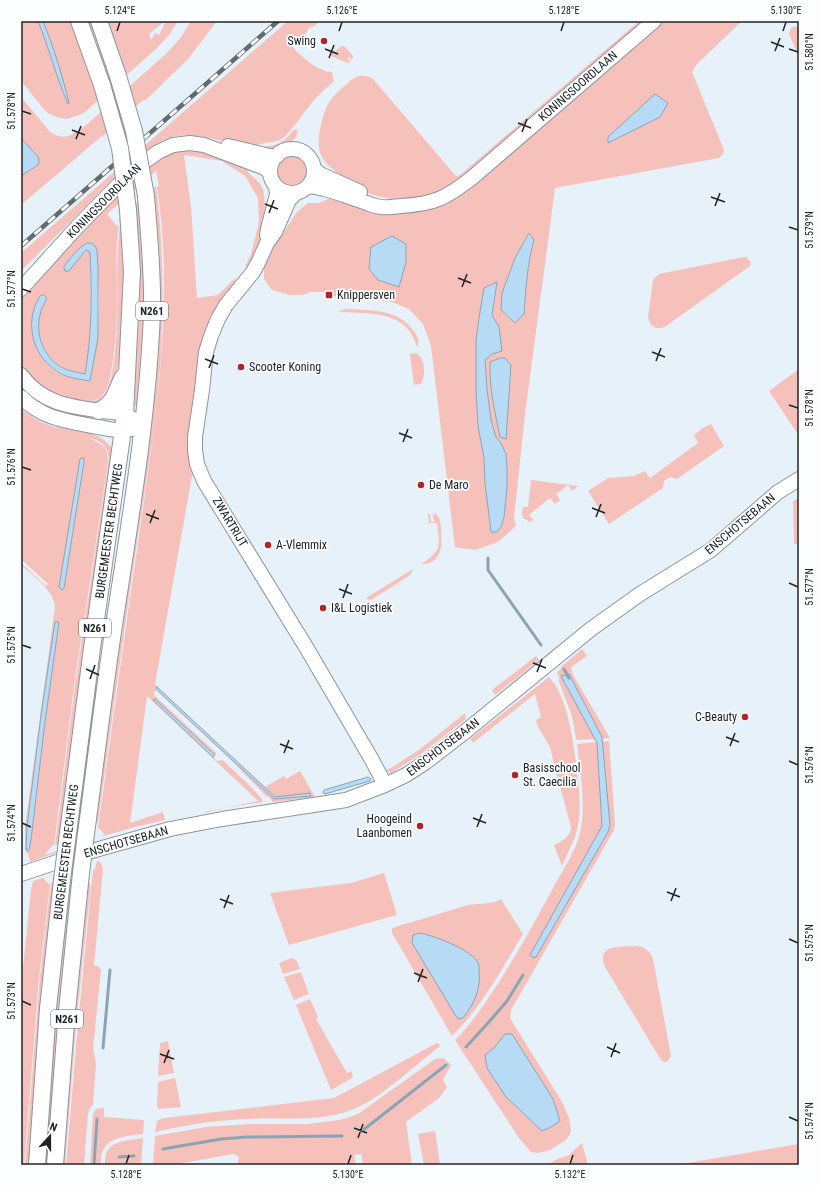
<svg xmlns="http://www.w3.org/2000/svg" width="820" height="1186" viewBox="0 0 820 1186" font-family="'Roboto Condensed',sans-serif">
  <style>
    .green { fill: #f6c1bb; fill-rule: evenodd }
    .water { fill: #b8dbf5; stroke: #8aa4b7 }
    .lines { fill: none; stroke-linecap: round; stroke-linejoin: round }
    .stream { stroke: #8aa4b7; stroke-width: 3 }
    .secondary-casing { stroke: #8c969d; stroke-width: 16 }
    .primary-casing { stroke: #8c969d; stroke-width: 18 }
    .secondary { stroke: #fff; stroke-width: 14 }
    .primary { stroke: #fff; stroke-width: 16 }
    .rail-casing { stroke: #646a6e; stroke-width: 4.5 }
    .rail { stroke: #fbfdfe; stroke-width: 3; stroke-dasharray: 9; stroke-linecap: butt }
    .primary-bridge-casing { stroke: #8c969d; stroke-width: 18; stroke-linecap: butt }
    .primary-bridge { stroke: #fff; stroke-width: 16 }
    .ticks { fill: none; stroke: #202426; stroke-width: 1.5 }
    .poi-dot { fill: #b32224; stroke: #fbfdfe; stroke-width: 1.5 }
    .labels { text-anchor: middle; dominant-baseline: central; stroke-width: 3.5; stroke-linejoin: round; paint-order: stroke }
    .shield { fill: #fbfdfe; stroke: #626567; stroke-width: 1 }
    .shield-label { font-size: 11px; font-weight: bold; fill: #202426 }
    .poi-label { font-size: 12px; fill: #202426; stroke: #fbfdfe; text-anchor: start }
    .street-label { font-size: 12px; fill: #202426; stroke: #fbfdfe }
    .neatline { fill: none; stroke: #202426; stroke-width: 1.5 }
    .ticks-label { font-size: 10px; text-anchor: middle; fill: #202426 }
  </style>
  <rect width="100%" height="100%" fill="#e6f1f9"/>
  <path class="green" d="M21,21H38L46,42L63,93L69,103L51,42L43,21H165L149,34L151,40L155,33L159,35L166,21H178L169,35L156,49L85,112L79,115L67,119L60,118L49,114L43,108L21,81Z
    M191,21H217L188,59L146,100L142,101L104,135L105,142L103,135L21,205V176L36,166L39,162L38,157L21,138V97L50,132C65,142 74,134 86,125L168,52L181,37Z
    M288,21H320L313,27L312,26L307,30L308,31L292,46C300,56 319,72 332,72L333,79L334,81C328,87 320,93 314,100C305,110 293,130 283,138C272,146 259,139 253,150C229,143 200,132 175,136C147,141 102,190 81,211C61,231 41,251 21,271V253Z
    M639,21H645L473,171L435,195L397,200L391,199L373,195L337,180C339,169 331,170 326,163C323,159 320,154 319,149C317,136 323,111 330,101C335,93 343,88 350,81C357,75 365,74 373,79L455,175L457,176L460,175Z
    M663,21H742L697,64L692,72L724,150L723,154L719,158L555,188L525,414L514,518L516,526L498,542L475,550L455,547L431,346L423,324L409,309L392,302L337,297L324,292H311L302,295H290L272,290L264,279V264L275,245L297,212L308,203H319L335,196L396,212H418L446,203L471,186ZM655,94L668,103L660,117L608,143ZM534,241C527,264 526,289 524,314L515,323L501,310L502,293L515,258ZM497,282L492,315L499,327L492,354L485,360L487,389L491,420L496,437L501,443L506,454L507,470V488L504,517L497,532H491L485,483L484,458L478,426L476,389ZM500,358H505L506,439L500,437C495,412 489,388 490,362Z
    M795,26L799,28V57L789,34L791,28Z
    M342,46L345,47L353,56L352,61L349,57L348,59L351,62L348,63L331,56V54Z
    M294,130H298L296,137L291,142L276,150L260,147C277,146 283,143 294,130Z
    M194,147L246,168C249,176 258,179 262,187C269,203 263,260 245,267L251,254L259,222L258,198L245,176L222,161L184,155L191,207L197,298L218,295L236,277L233,287L219,305L197,476H192L155,684L265,787L284,776L286,779L300,771L315,797L273,802L268,796L267,797L231,760L155,689L154,695L216,753L214,758L217,761L223,760C230,768 261,794 263,802L224,808L205,813L204,812L258,801L147,696L130,823L163,812L165,820L135,827L100,837L105,835L100,829H98C111,734 124,638 138,543C155,425 175,306 157,187L159,185L156,171L107,214L117,226L119,225C115,247 117,270 117,293C117,317 116,342 112,366C110,375 110,385 105,392C100,400 92,402 83,401C93,404 102,399 107,391C111,384 111,375 113,367C121,320 114,272 120,225L119,219L123,215L124,294L122,347L113,390L97,405L50,396L21,368V295L115,193L165,152ZM89,243L94,246L97,249L99,300L98,338L90,381C81,379 71,378 63,375C46,369 34,348 32,331C31,322 33,312 36,304L47,298C44,304 41,309 40,315C35,335 45,359 64,368C70,371 78,372 85,374L91,333L90,253L89,251L86,250L69,271H65L64,268V266L81,247ZM158,687L275,797L311,795L274,799L156,689ZM155,699L215,755L213,757L153,700Z
    M276 172a16 16 0 1 1 32 0a16 16 0 1 1-32 0Z
    M156,186C163,242 164,298 161,353C157,419 146,484 136,548C123,640 110,731 98,823L94,822L147,439L151,191Z
    M140,200L146,291L139,400L137,406L132,405C136,363 140,321 139,279C138,255 135,230 134,205Z
    M744,257H746L751,262L750,266L666,326C657,331 651,327 648,318L653,280L659,274Z
    M346,309C371,311 397,308 413,330C418,336 420,341 417,347C407,309 368,314 337,312Z
    M417,353C425,360 426,374 421,384L414,385L410,354Z
    M799,369V436L769,391Z
    M21,409C30,416 40,422 51,426C72,432 100,428 113,450L61,840L58,844L55,845L75,686L109,459C108,447 101,440 89,438C101,444 108,446 108,462L74,686L54,845H53L44,855L89,841L30,862L28,853H26L25,846V827L55,607C54,590 33,576 21,565V563L46,586L48,584L21,559ZM80,459H84V462L64,588L60,589ZM55,623H59L45,722L33,827L26,850L27,826L42,708Z
    M711,424L724,446L677,479L670,477L664,481L663,488L609,524L588,491L608,478L634,476L645,471L650,478L698,443L694,435L703,428Z
    M531,480L578,486L572,491L568,485L556,494L560,500L555,504L550,498L529,515L534,520L530,522L523,518L522,512L523,507H528Z
    M799,498V544H794L793,501Z
    M428,514H430L431,522H434L433,514H436C441,519 441,525 441,532C443,547 440,565 421,564C442,551 440,546 437,523H429Z
    M413,569L411,574L407,577L371,600L367,599L366,598Z
    M582,649L587,656L571,667L573,675L610,738L579,740L576,739L572,716L559,682V677L557,672L560,670L562,666Z
    M536,656L539,660L495,695L492,690Z
    M549,677C552,681 554,683 556,686C569,710 572,736 576,762L555,767L550,747L538,727L536,720L541,717L535,694L473,743L470,739Z
    M91,688L99,689L80,837L72,839Z
    M465,713L466,719L421,754L391,773L385,770L391,768L419,750Z
    M609,741L615,824L614,830L511,1010L510,1018L562,1102L569,1118L571,1130L570,1134L566,1140L550,1150L538,1153L531,1152L519,1138L455,1040C462,1033 469,1025 475,1017C503,979 528,934 551,892C561,873 577,850 581,829C586,801 580,772 577,744Z
    M576,765C579,789 583,813 575,837C571,847 566,856 562,866L554,845C563,840 570,838 571,827L556,771Z
    M97,861L101,863L103,869L94,965L99,967L101,970L93,1048L96,1064L93,1105L90,1108L88,1113L84,1165H66L78,1024L93,870L95,869Z
    M384,873L397,915L289,945L270,893L351,883Z
    M76,875L49,1165H42L68,877Z
    M43,878L50,885L39,977L24,1165H21V987L31,890L33,881Z
    M54,882L30,1165H25L40,977L51,883Z
    M86,883L91,884L76,1024L65,1165H63L65,1110Z
    M501,899L523,934C501,970 482,1006 452,1036L392,933V928L468,905C480,903 491,905 501,899Z
    M638,946C646,948 650,951 653,959L671,1056L667,1062H664L661,1060L605,967C595,943 624,947 638,946Z
    M292,958L297,961L300,969L283,974L279,963Z
    M301,972L309,994L294,1000L284,977Z
    M310,999L318,1017L316,1019L347,1073L351,1071L353,1075L352,1078L331,1090L296,1005Z
    M168,1041L174,1073L158,1076L160,1043Z
    M437,1043L441,1045C428,1056 414,1067 401,1078C389,1087 378,1097 364,1104C328,1124 288,1117 248,1119C217,1120 186,1125 155,1132L157,1121L161,1119L165,1118L334,1098Z
    M443,1058L451,1065L443,1080L447,1087L439,1098L406,1122L412,1165H363L361,1154L354,1155L356,1165H237L239,1157L234,1154L171,1165H153L155,1136L206,1127L250,1124H307L340,1120L358,1114L435,1059Z
    M175,1078L181,1107L158,1109L157,1106L158,1082Z
    M101,1108H104V1117L144,1120L143,1134C129,1136 107,1136 102,1153C101,1156 101,1161 100,1165H90L93,1114L96,1109Z
    M435,1131L440,1165H424L418,1134Z
    M143,1138L141,1165H105C105,1160 105,1154 108,1150C114,1140 133,1140 143,1138Z
    M582,1143L588,1165H548L555,1160L569,1155Z
    M799,1144V1165H677L687,1163Z"/>
  <path class="water" d="M38,21H43C54,48 62,75 69,103L68,104C56,77 49,48 38,21Z
    M655,94L668,103L660,117L608,143V137Z
    M21,138L38,157L39,160L38,165L21,176Z
    M529,233L534,240C527,264 526,289 524,314L515,323L501,310L502,293L515,258Z
    M392,236L406,244V262L399,287L378,280L369,269L371,247Z
    M87,243H91L96,247L97,251L98,265V338L90,381C78,379 65,378 55,370C31,354 24,318 41,295H44L47,298C44,304 41,309 40,315C35,335 44,357 61,367C68,371 77,372 85,374C92,334 92,293 90,253L89,251L86,250L69,271H65L64,268V266C71,258 77,248 87,243Z
    M497,282L492,315L499,327L502,351L492,354L485,360L487,389L491,420L496,437L501,443L506,454L507,470V488L504,517L501,527L497,532H491L485,483L484,458L478,426L476,389V341L479,318L484,288Z
    M500,358H505L511,365L506,439L500,437C495,412 489,388 490,362Z
    M81,458H84V462L64,588L62,590L59,587L80,459Z
    M55,622H59L45,722L31,840L29,850H26L27,826L42,708Z
    M569,674L602,737L610,825L608,832L536,957L534,958L530,955L602,826L597,743L561,676L563,675L565,676Z
    M157,687L275,797L310,793L311,796L274,799L156,689Z
    M155,699L215,755L213,757L153,700Z
    M368,777L371,779L370,781L325,794L323,793L324,790Z
    M420,933C435,936 469,949 477,961C479,963 479,967 479,970C481,988 475,1003 463,1018L458,1019L456,1016L412,943L413,935Z
    M505,1034H512L553,1099L560,1121L551,1127L542,1131L506,1097L487,1068L485,1055L494,1048Z"/>
  <g class="lines">
    <path class="stream" d="M488,558V570L541,645
      M564,669L569,678
      M466,1047L488,1023L507,1001L523,975
      M103,1048L110,970
      M362,1131L446,1065
      M163,1149L221,1139L247,1137L342,1136
      M119,1157L134,1156
      M94,1165L97,1119"/>
    <defs>
      <path id="secondary" d="M228,146L270,156H277
        M270 171a22 22 0 1 1 44 0a22 22 0 1 1-44 0Z
        M314,169L320,174L360,192
        M309,186C329,188 348,197 367,203C374,206 384,208 391,207C395,207 397,206 401,206C435,204 446,198 473,177L654,21
        M296,193L289,200L275,232L267,243L258,263L253,272L226,305L218,319L211,336L206,352L202,390L195,437V450L197,464L204,481L306,647L372,760L385,785
        M267,235L268,229L277,194L276,186
        M21,289L78,226L134,169L158,152L173,145L190,143L204,145L265,168L270,173
        M21,375C42,404 71,407 103,411C110,412 118,412 125,414C131,417 137,423 143,427
        M21,397C44,420 68,421 98,427C111,429 120,432 132,429
        M21,874L81,854L170,829L222,819L346,800L385,785L406,775L426,762L461,735L591,629L640,594L711,550L778,492L799,479"/>
      <path id="primary" d="M79,21L102,85
        M99,21L118,76
        M99,411C117,400 114,394 123,377
        M86,834C95,767 103,699 113,632C129,526 148,419 152,312C153,273 149,234 146,196
        M67,841L92,648L125,415L132,272L128,210
        M37,1165L48,1008L62,880
        M55,1165L67,1011L81,873"/>
    </defs>
    <use href="#secondary" class="secondary-casing"/>
    <use href="#primary" class="primary-casing"/>
    <use href="#secondary" class="secondary"/>
    <use href="#primary" class="primary"/>
    <defs>
      <path id="rail" d="M21,246L278,21"/>
    </defs>
    <use href="#rail" class="rail-casing"/>
    <use href="#rail" class="rail"/>
    <defs>
      <path id="primary-bridge" d="M118,76L134,131L146,196
        M102,85L120,148L128,210
        M81,873L86,834
        M62,880L67,841"/>
    </defs>
    <use href="#primary-bridge" class="primary-bridge-casing"/>
    <use href="#primary-bridge" class="primary-bridge"/>
  </g>
  <path class="ticks" d="M117,31L120,22M339,31L342,22M561,31L564,22M783,31L786,22M771,42L784,47M325,49L338,54M789,49L798,52M775,51L780,38M329,58L334,45M22,111L31,114M518,123L531,128M72,130L85,135M522,132L527,119M76,139L81,126M711,197L725,202M265,204L278,209M715,206L720,193M269,213L274,200M789,227L798,230M458,278L471,283M462,287L467,274M22,289L31,292M652,352L665,357M205,359L218,364M656,361L661,348M209,368L214,355M789,405L798,408M399,433L412,438M403,442L408,429M22,467L31,470M592,508L605,513M146,514L159,519M596,517L601,504M150,523L155,510M789,583L798,587M339,589L352,594M343,598L348,584M22,645L31,648M533,663L546,668M86,669L99,675M537,672L542,659M90,679L95,665M726,737L739,742M280,744L293,749M730,746L735,733M284,753L289,740M789,761L798,765M473,818L486,823M22,823L31,827M477,827L482,814M667,892L680,897M220,899L233,904M671,901L676,888M224,908L229,895M789,939L798,943M414,973L427,978M418,982L423,969M22,1001L31,1005M607,1047L620,1053M160,1054L174,1059M611,1057L616,1043M164,1063L169,1050M789,1117L798,1121M354,1128L367,1133M358,1138L363,1124M126,1164L129,1155M348,1164L351,1155M570,1164L573,1155"/>
  <g class="poi-dot">
    <circle cx="324" cy="41" r="4"/>
    <rect x="325" y="291" width="8" height="8" rx="2"/>
    <circle cx="241" cy="367" r="4"/>
    <circle cx="421" cy="485" r="4"/>
    <circle cx="268" cy="545" r="4"/>
    <circle cx="323" cy="608" r="4"/>
    <circle cx="745" cy="717" r="4"/>
    <circle cx="515" cy="775" r="4"/>
    <circle cx="420" cy="826" r="4"/>
  </g>
  <g class="labels">
    <g class="shield">
      <rect x="136" y="302" width="32" height="18" rx="3"/>
      <rect x="79" y="619" width="32" height="18" rx="3"/>
      <rect x="51" y="1010" width="32" height="18" rx="3"/>
    </g>
    <g class="shield-label">
      <text x="152" y="311">N261</text>
      <text x="95" y="628">N261</text>
      <text x="67" y="1019">N261</text>
    </g>
    <g class="poi-label">
      <text x="316" y="41" text-anchor="end">Swing</text>
      <text x="337" y="295">Knippersven</text>
      <text x="249" y="367">Scooter Koning</text>
      <text x="429" y="485">De Maro</text>
      <text x="276" y="545">A-Vlemmix</text>
      <text x="331" y="608">I&amp;L Logistiek</text>
      <text x="737" y="717" text-anchor="end">C-Beauty</text>
      <text x="523" y="768">Basisschool<tspan x="523" dy="14">St. Caecilia</tspan></text>
      <text x="412" y="819" text-anchor="end">Hoogeind<tspan x="412" dy="14">Laanbomen</tspan></text>
    </g>
    <g class="street-label">
      <text transform="translate(578 86) rotate(-41)">KONINGSOORDLAAN</text>
      <text transform="translate(104 201) rotate(-45)">KONINGSOORDLAAN</text>
      <text transform="translate(230 522) rotate(59)">ZWARTRIJT</text>
      <text transform="translate(740 524) rotate(-40)">ENSCHOTSEBAAN</text>
      <text transform="translate(109 531) rotate(-82)">BURGEMEESTER BECHTWEG</text>
      <text transform="translate(443 747) rotate(-37)">ENSCHOTSEBAAN</text>
      <text transform="translate(126 842) rotate(-16)">ENSCHOTSEBAAN</text>
      <text transform="translate(66 852) rotate(-83)">BURGEMEESTER BECHTWEG</text>
    </g>
  </g>
  <rect width="820" height="1186" fill="none" stroke="#fbfdfe" stroke-width="44"/>
  <g transform="translate(50 1136) rotate(21)" stroke="#fbfdfe" stroke-width="3" paint-order="stroke">
  <path d="M0-3L7 15L0 10L-7 15Z" fill="#202426"/>
  <text y="-6" font-size="11" font-weight="bold" text-anchor="middle" fill="#202426">N</text>
  </g>
  <rect x="22" y="22" width="776" height="1142" class="neatline"/>
  <g class="ticks-label">
    <text x="120" y="14">5.124°E</text>
    <text x="342" y="14">5.126°E</text>
    <text x="564" y="14">5.128°E</text>
    <text x="786" y="14">5.130°E</text>
    <text transform="translate(809 52) rotate(-90)" y="4">51.580°N</text>
    <text transform="translate(11 111) rotate(-90)" y="4">51.578°N</text>
    <text transform="translate(809 230) rotate(-90)" y="4">51.579°N</text>
    <text transform="translate(11 289) rotate(-90)" y="4">51.577°N</text>
    <text transform="translate(809 408) rotate(-90)" y="4">51.578°N</text>
    <text transform="translate(11 467) rotate(-90)" y="4">51.576°N</text>
    <text transform="translate(809 587) rotate(-90)" y="4">51.577°N</text>
    <text transform="translate(11 645) rotate(-90)" y="4">51.575°N</text>
    <text transform="translate(809 765) rotate(-90)" y="4">51.576°N</text>
    <text transform="translate(11 823) rotate(-90)" y="4">51.574°N</text>
    <text transform="translate(809 943) rotate(-90)" y="4">51.575°N</text>
    <text transform="translate(11 1001) rotate(-90)" y="4">51.573°N</text>
    <text transform="translate(809 1121) rotate(-90)" y="4">51.574°N</text>
    <text x="126" y="1178">5.128°E</text>
    <text x="348" y="1178">5.130°E</text>
    <text x="570" y="1178">5.132°E</text>
  </g>
</svg>
